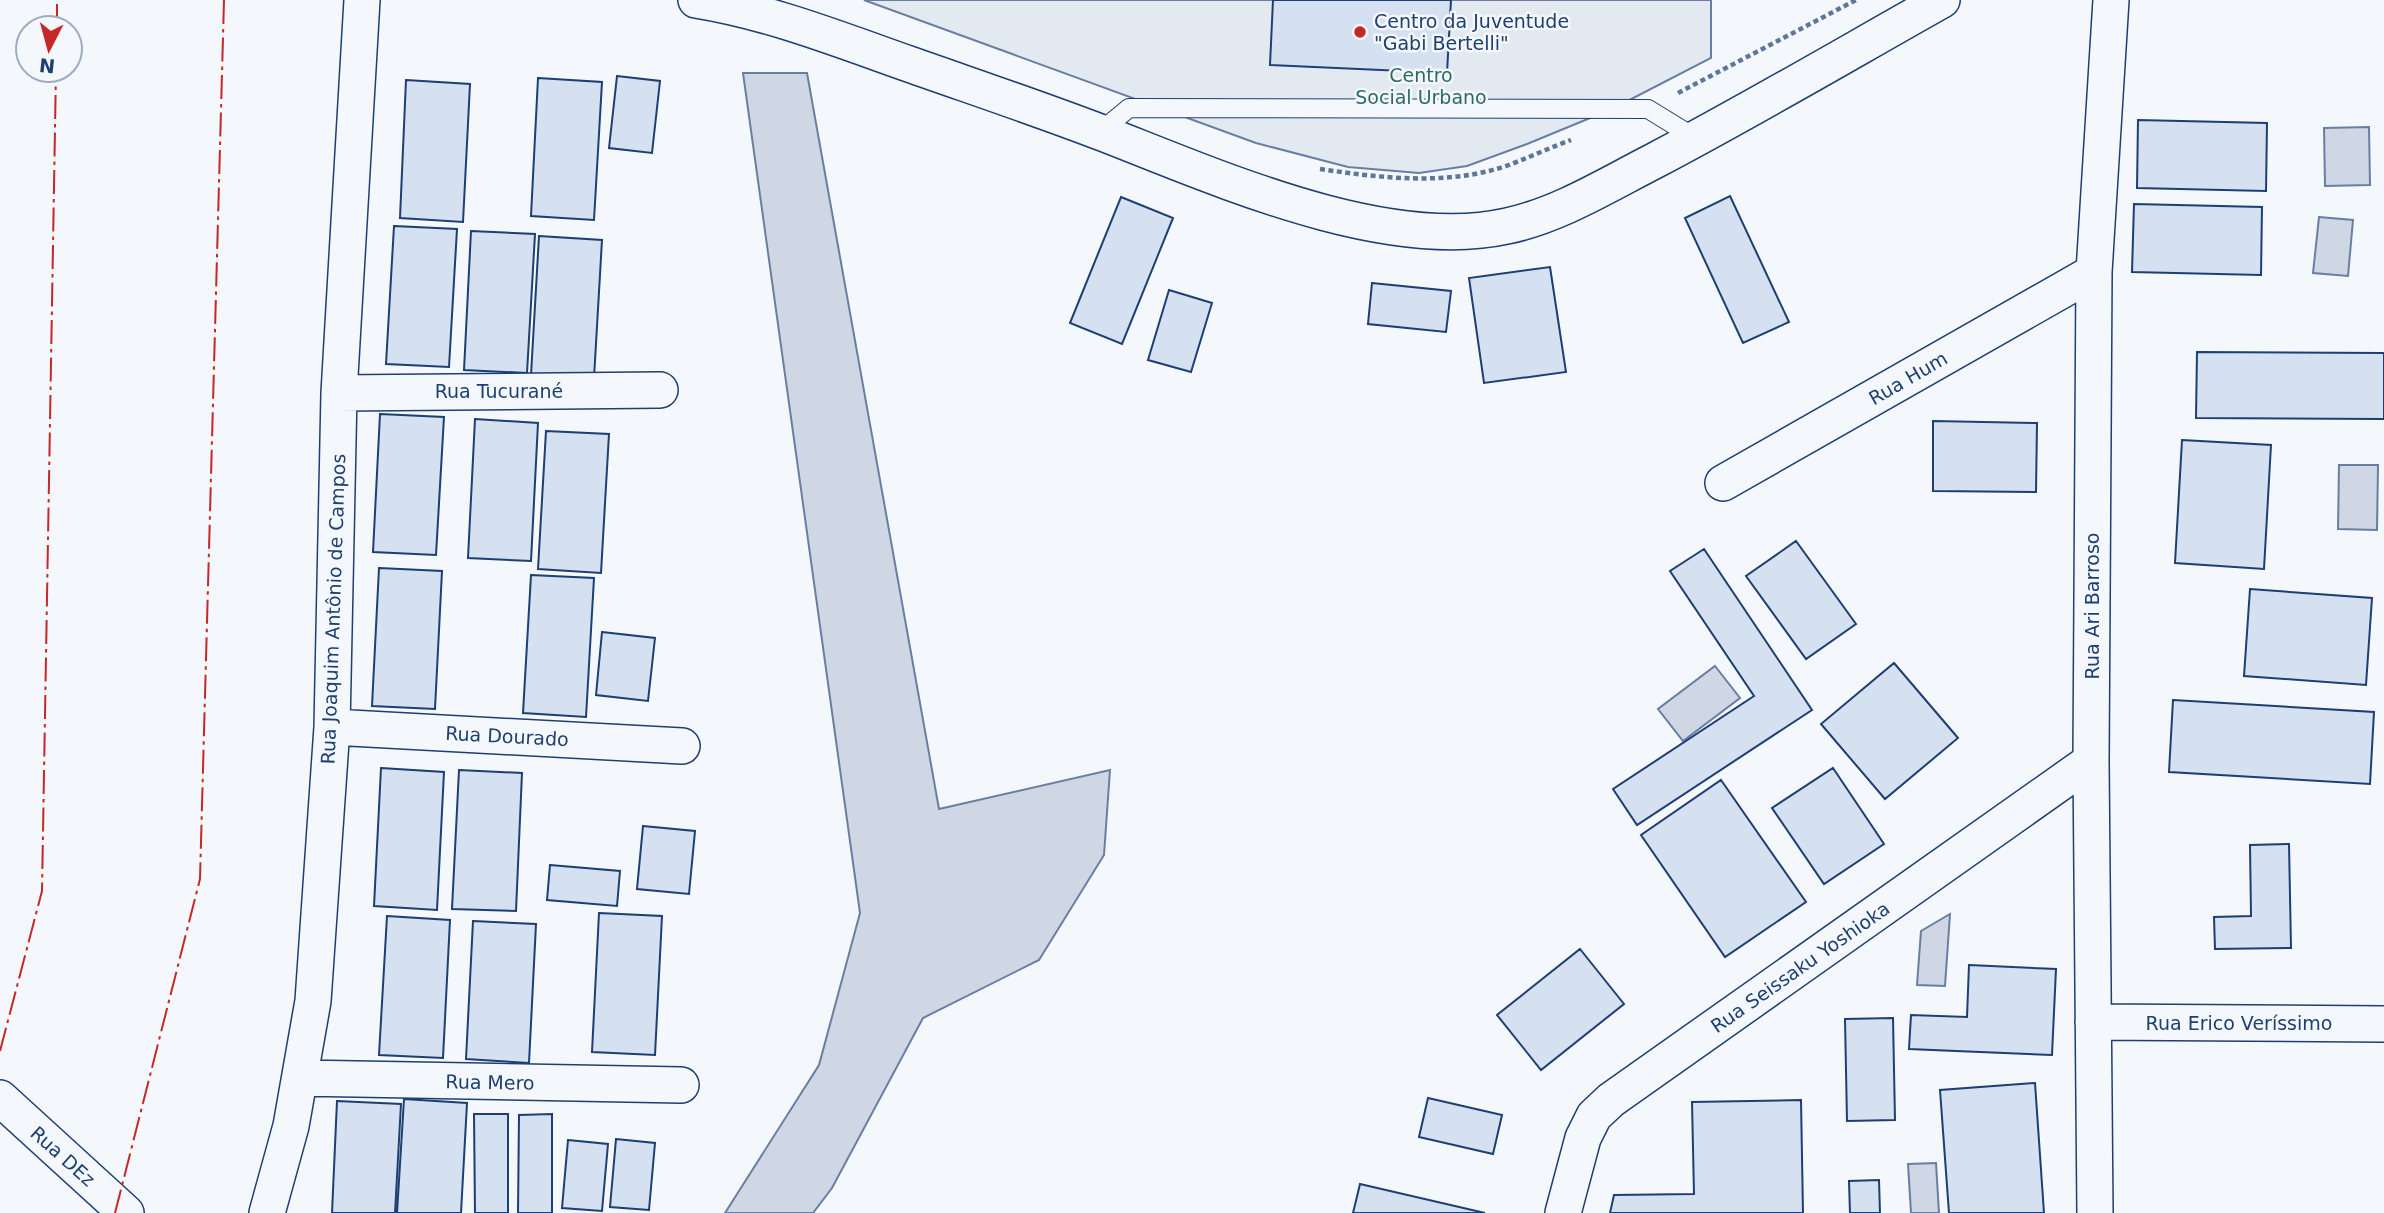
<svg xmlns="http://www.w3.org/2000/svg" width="2384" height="1213" viewBox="0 0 2384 1213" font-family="'DejaVu Sans',sans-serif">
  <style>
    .green { fill: #e3e9f0; stroke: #687fa3; stroke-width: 2 }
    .water { fill: #cfd7e4; stroke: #687fa3; stroke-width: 2 }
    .building { fill: #d5e0f0; stroke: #1d3f73; stroke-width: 2 }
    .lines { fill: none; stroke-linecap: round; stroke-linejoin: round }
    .service-casing { stroke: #1d3f73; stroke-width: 20 }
    .minor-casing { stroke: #1d3f73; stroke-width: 38 }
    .path { stroke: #5e769c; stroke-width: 4.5; stroke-dasharray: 5 3.5; stroke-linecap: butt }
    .service { stroke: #f4f7fb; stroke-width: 18 }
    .minor { stroke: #f4f7fb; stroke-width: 35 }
    .power { stroke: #c62828; stroke-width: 2; stroke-dasharray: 24 5 3.5 5; stroke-linecap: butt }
    .poi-dot { fill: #c62828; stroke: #f4f7fb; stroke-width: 2.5 }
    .labels { text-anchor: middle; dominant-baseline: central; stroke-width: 5; stroke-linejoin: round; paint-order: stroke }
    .poi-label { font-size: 19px; fill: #1d3f73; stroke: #f4f7fb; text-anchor: start }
    .park-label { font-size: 19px; fill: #2c6c60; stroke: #f4f7fb }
    .street-label { font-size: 19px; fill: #1d3f73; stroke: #f4f7fb }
  </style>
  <rect width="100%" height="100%" fill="#f4f7fb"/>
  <path class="green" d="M864,0H1711V58L1612,109L1527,144L1467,166L1419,173L1348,167L1256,143Z"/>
  <path class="water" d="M743,73H807L939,809L1110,770L1104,855L1039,960L923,1018L832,1188L813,1213H725L819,1065L860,913Z
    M2369,127L2370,185L2325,186L2324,128Z
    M2319,217L2353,220L2348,276L2313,273Z
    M2339,465H2378L2377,530L2338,529Z
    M1715,666L1740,698L1683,741L1658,709Z
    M1950,914L1945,986L1917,985L1921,931Z
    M1936,1163L1939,1213H1911L1908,1164Z"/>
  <path class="building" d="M1273,0H1451L1447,73L1270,65Z
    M617,76L660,81L652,153L609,148Z
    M538,78L602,82L594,220L531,216Z
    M406,80L470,84L463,222L400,218Z
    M2138,120L2267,123L2266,191L2137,188Z
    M1730,196L1789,322L1743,343L1685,218Z
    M1121,197L1173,218L1122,344L1070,323Z
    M2134,204L2262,207L2261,275L2132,272Z
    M394,226L457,229L449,367L386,364Z
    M471,231L535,234L527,373L464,370Z
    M539,236L602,240L594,378L531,375Z
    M1550,267L1566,372L1484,383L1469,278Z
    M1372,283L1451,291L1446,332L1368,324Z
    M1169,290L1212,303L1191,372L1148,360Z
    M2197,352L2384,353V419L2196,418Z
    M380,414L444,417L436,555L373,552Z
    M475,419L538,423L531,561L468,558Z
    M1933,421L2037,423L2036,492L1933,491Z
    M546,431L609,434L601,573L538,569Z
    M2182,440L2271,445L2264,569L2175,563Z
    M1796,541L1856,624L1806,659L1746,576Z
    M1704,549L1812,710L1637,825L1613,789L1754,696L1670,571Z
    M379,568L442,571L435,709L372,706Z
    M531,575L594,578L586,717L523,713Z
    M2250,589L2372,598L2366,685L2244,676Z
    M602,632L655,638L648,701L596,695Z
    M1894,663L1958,738L1885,799L1821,724Z
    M2173,700L2374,712L2370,784L2169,772Z
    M381,768L444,772L437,910L374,906Z
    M1833,768L1884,844L1824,884L1772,808Z
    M459,770L522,773L516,911L452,909Z
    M1721,780L1806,902L1725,957L1641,835Z
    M643,826L695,831L689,894L637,889Z
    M2289,844L2291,948L2215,949L2214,917L2251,916L2250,845Z
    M550,865L620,871L617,906L547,900Z
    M599,913L662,916L655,1055L592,1052Z
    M387,916L450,920L443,1058L379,1055Z
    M473,921L536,924L529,1063L466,1059Z
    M1580,949L1624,1004L1541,1070L1497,1015Z
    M1969,965L2056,969L2052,1055L1909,1049L1911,1015L1967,1017Z
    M1893,1018L1895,1120L1847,1121L1845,1019Z
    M2035,1083L2044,1213H1949L1940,1090Z
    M1428,1098L1502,1115L1493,1154L1419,1137Z
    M404,1099L467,1103L461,1213H397Z
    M1801,1100L1803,1213H1610L1614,1195L1694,1194L1692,1102Z
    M337,1101L401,1104L395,1213H332Z
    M474,1114H508V1213H475Z
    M552,1114V1213H518L519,1115Z
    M616,1139L655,1143L649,1210L610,1207Z
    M568,1140L608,1144L602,1211L562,1208Z
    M1879,1180L1880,1213H1850L1849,1181Z
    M1360,1184L1485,1213H1353Z"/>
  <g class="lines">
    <defs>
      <path id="service" d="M1100,132L1129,108L1648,109L1697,139"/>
      <path id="minor" d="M696,0C770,12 838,39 909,64C974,87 1040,109 1105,134C1218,178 1386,253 1507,226C1559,215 1607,185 1654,161C1751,110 1846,54 1942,0
        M339,393L660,390
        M1723,483L2094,272
        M332,727L682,746
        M2093,1022L2384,1024
        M300,1078L681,1085
        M0,1098L126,1213
        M267,1213L291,1126L313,1001L332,727L339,393L362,0
        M1563,1213L1583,1138L1594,1116L1611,1100L2091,761
        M2095,1213L2091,761L2094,272L2111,0"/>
    </defs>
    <use href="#service" class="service-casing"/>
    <use href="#minor" class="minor-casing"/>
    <path class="path" d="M1678,93L1856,0
      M1320,169C1382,178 1446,186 1506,166C1528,158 1549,148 1571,140"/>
    <use href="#service" class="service"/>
    <use href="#minor" class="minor"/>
    <path class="power" d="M57,28V0
      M0,1051L42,891L56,70
      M115,1213L200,879L224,0"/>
  </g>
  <circle class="poi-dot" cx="1360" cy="32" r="7"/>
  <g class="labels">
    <g class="poi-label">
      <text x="1374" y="21">Centro da Juventude<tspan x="1374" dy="22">"Gabi Bertelli"</tspan></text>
    </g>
    <g class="park-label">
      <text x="1421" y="75">Centro<tspan x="1421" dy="22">Social Urbano</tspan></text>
    </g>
    <g class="street-label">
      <text transform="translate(1908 378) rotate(-30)">Rua Hum</text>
      <text x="499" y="391">Rua Tucurané</text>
      <text transform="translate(2092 606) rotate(-90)">Rua Ari Barroso</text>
      <text transform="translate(333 609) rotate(-88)">Rua Joaquim Antônio de Campos</text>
      <text transform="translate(507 736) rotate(3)">Rua Dourado</text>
      <text transform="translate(1800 967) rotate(-35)">Rua Seissaku Yoshioka</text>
      <text x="2239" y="1023">Rua Erico Veríssimo</text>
      <text transform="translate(490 1082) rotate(1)">Rua Mero</text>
      <text transform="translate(63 1156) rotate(42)">Rua DEz</text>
    </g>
  </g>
  <g transform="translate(49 49) rotate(186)"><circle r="33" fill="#f4f7fb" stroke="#9eadc5" stroke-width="2"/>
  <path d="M0-5L12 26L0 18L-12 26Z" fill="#c62828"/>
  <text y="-10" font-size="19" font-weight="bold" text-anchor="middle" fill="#1d3f73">N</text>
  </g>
</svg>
